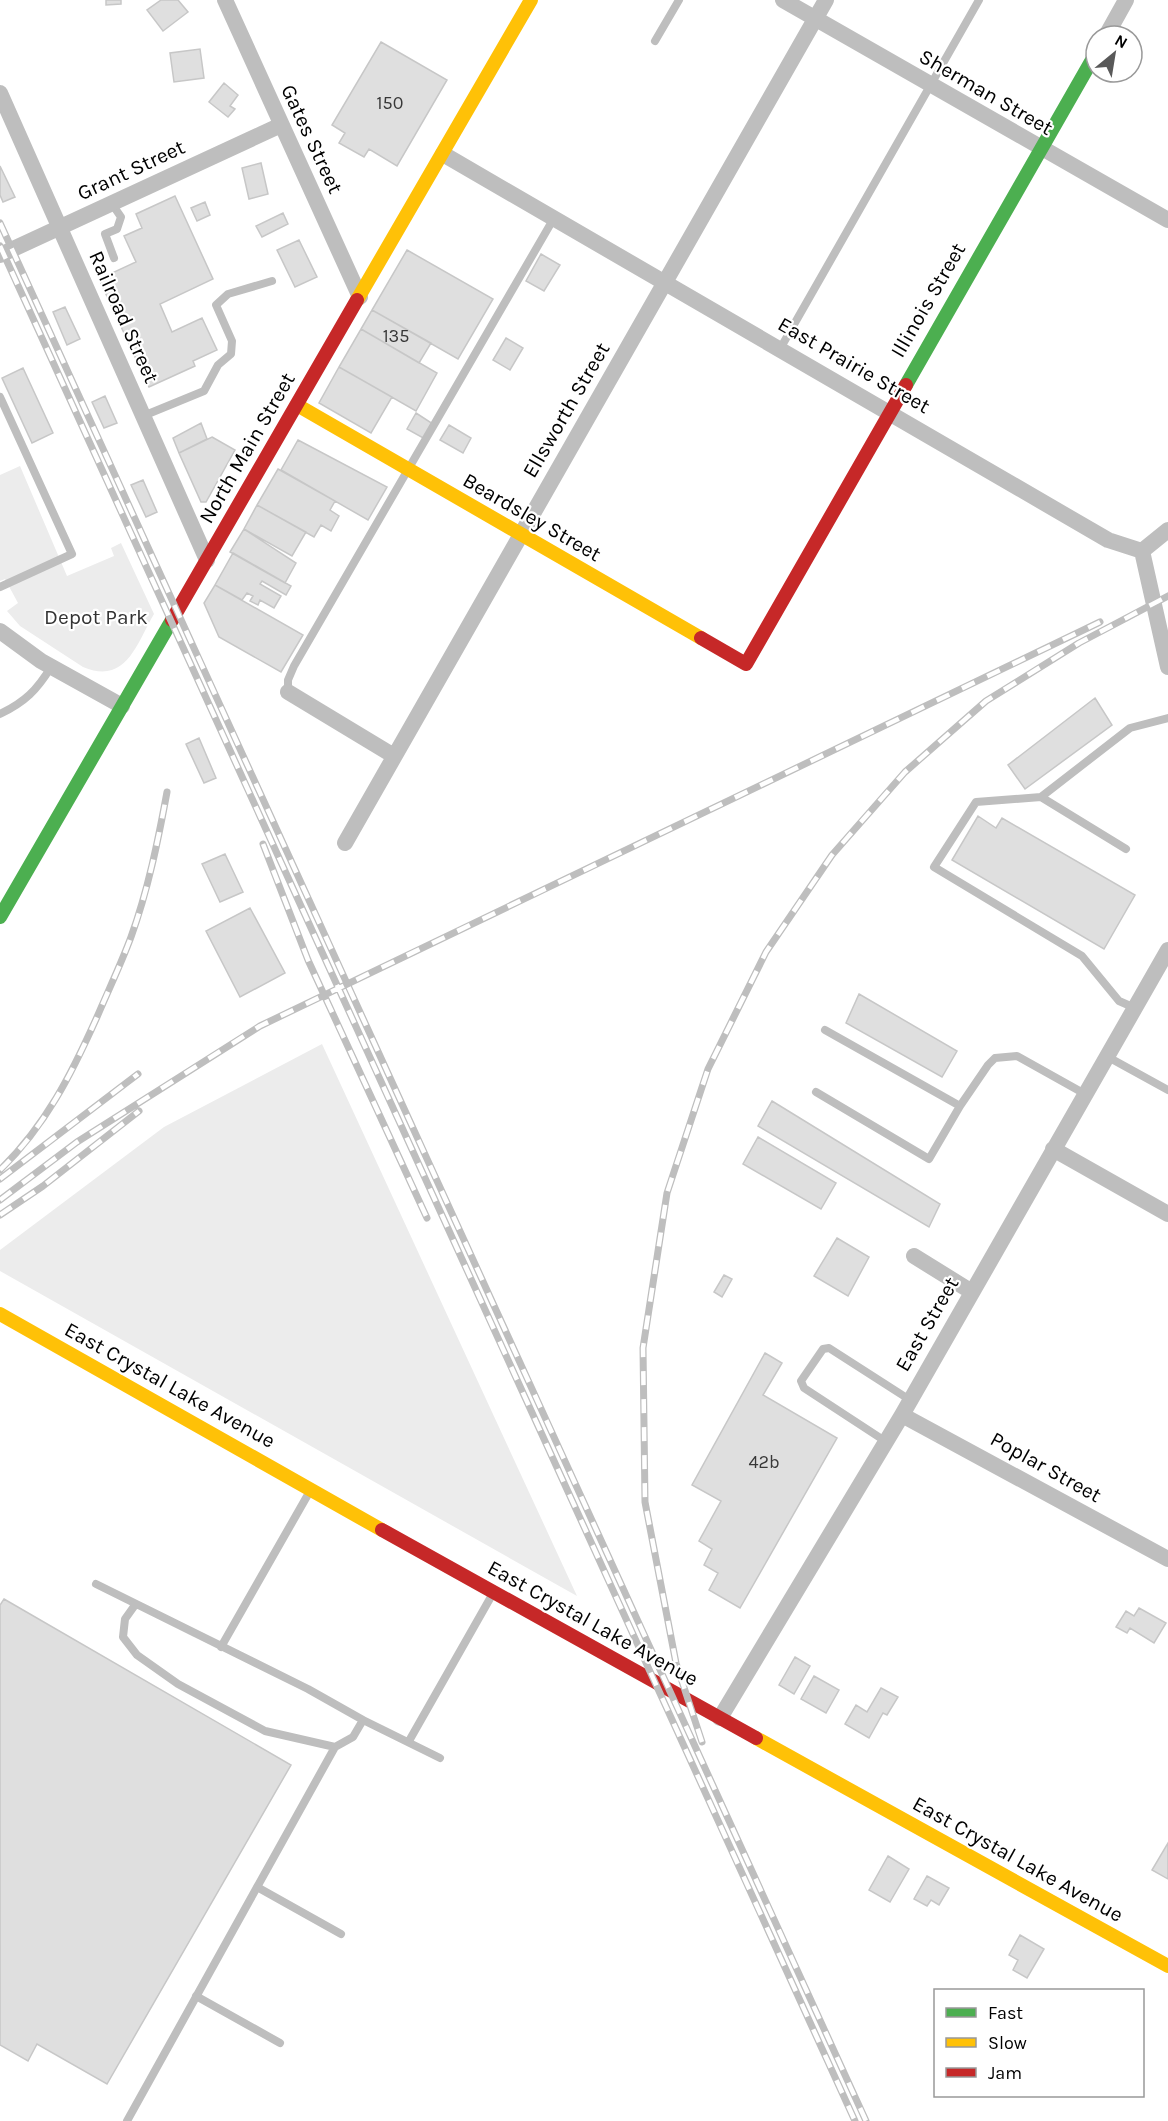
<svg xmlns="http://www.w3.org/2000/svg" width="1168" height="2121" viewBox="0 0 1168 2121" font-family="Karla,sans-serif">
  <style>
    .green { fill: #ececec }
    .building { fill: #dfdfdf; stroke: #c7c7c7; stroke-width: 1.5 }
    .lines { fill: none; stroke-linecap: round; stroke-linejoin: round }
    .lane { stroke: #bebebe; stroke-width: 8 }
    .street { stroke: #bebebe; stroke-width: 16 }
    .fast { stroke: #4caf50; stroke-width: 14 }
    .slow { stroke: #ffc107; stroke-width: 14 }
    .jam { stroke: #c62828; stroke-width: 14 }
    .rail-casing { stroke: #bebebe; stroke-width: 7 }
    .rail { stroke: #fff; stroke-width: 4.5; stroke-dasharray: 14; stroke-linecap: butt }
    .labels { text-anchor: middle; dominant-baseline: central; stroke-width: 4.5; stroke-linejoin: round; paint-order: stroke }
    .number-label { font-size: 18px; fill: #383838 }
    .street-label { font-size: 21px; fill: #000; stroke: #fff }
    .park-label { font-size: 21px; fill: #333; stroke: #fff }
  </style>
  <rect width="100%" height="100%" fill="#fff"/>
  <path class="green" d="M20,466L67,576L114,556L111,548L121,543L154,614C136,645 126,685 83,667L20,626L7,611L18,603L5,579L0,581V475Z
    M322,1044L577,1596L0,1271V1250L164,1127Z"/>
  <path class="building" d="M106,0H121V4L106,5Z
    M161,0H178L188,12L163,31L147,10Z
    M381,42L447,80L397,166L369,149L364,157L339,143L345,133L332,125Z
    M200,49L204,78L174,82L170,53Z
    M224,83L238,95L230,106L235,109L228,117L209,102Z
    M261,163L268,194L249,199L242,168Z
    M0,166L15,197L3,202L0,195Z
    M175,196L213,279L160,304L172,332L202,318L217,350L193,361L195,366L149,387L99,279L136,262L124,236L142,228L136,214Z
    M205,202L210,215L197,221L191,208Z
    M283,213L288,224L262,237L256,226Z
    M299,240L317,277L295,287L277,250Z
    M407,250L493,299L458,359L372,310Z
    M541,254L560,265L544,291L526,281Z
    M65,307L80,339L67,345L53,312Z
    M372,310L431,343L419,363L361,329Z
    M361,329L437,373L416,411L339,367Z
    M506,338L523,348L510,370L493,360Z
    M339,367L392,397L371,433L319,403Z
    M23,368L53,433L32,443L2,378Z
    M105,396L117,423L104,428L92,402Z
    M416,413L433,424L425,439L407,429Z
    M201,423L207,439L179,453L173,438Z
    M449,425L471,438L463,453L440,440Z
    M212,437L235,450L206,502H201L179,453Z
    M298,440L387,487L368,520L281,470Z
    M278,469L335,501L330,510L339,516L331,531L321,525L314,537L257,505Z
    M143,480L157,512L146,517L131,485Z
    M257,505L306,532L292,556L244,529Z
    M244,529L296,563L285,583L230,552Z
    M233,553L291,586L286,595L262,581L260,584L281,596L274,608L260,600L258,605L250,601L253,596L247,593L242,600L215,585Z
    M215,585L303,635L281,672L219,637L204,603Z
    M1095,698L1112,725L1025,789L1008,765Z
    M199,738L216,778L204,783L186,744Z
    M978,816L996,828L1002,818L1135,895L1104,949L952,860Z
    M225,854L243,892L220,902L202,864Z
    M250,908L285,973L240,997L206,931Z
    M859,994L957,1051L942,1077L846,1023Z
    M772,1101L940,1204L929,1227L758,1126Z
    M758,1137L836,1183L821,1209L743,1164Z
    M837,1238L869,1257L848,1296L814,1276Z
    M724,1275L732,1279L722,1297L714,1292Z
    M765,1353L782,1363L763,1395L837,1438L740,1608L709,1590L718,1573L704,1565L712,1549L699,1541L721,1501L692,1485Z
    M4,1599L291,1765L107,2084L37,2044L28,2061L0,2045V1605Z
    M1139,1608L1166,1623L1154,1643L1130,1628L1127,1633L1116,1627L1126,1611L1134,1616Z
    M795,1657L810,1666L794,1694L779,1685Z
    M814,1676L839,1690L826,1713L801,1699Z
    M881,1688L898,1697L887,1715L883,1713L869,1738L845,1724L856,1705L867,1712Z
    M1168,1843V1879L1152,1870Z
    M888,1856L909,1869L890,1902L869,1890Z
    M927,1876L949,1888L939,1905L931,1900L927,1906L914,1899Z
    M1020,1935L1044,1949L1027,1978L1013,1970L1018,1960L1009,1955Z"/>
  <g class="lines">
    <path class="lane" d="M655,41L679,0
      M112,204L121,217L117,229L105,234L114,258
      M780,349L979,0
      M0,397L72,554L0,587
      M143,416L204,391L218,365L231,354L232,341L216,305L228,294L272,281
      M288,692V680L294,666L554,218
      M0,714C25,702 37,690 51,667
      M1041,797L1126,849
      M1135,1008L1119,1001L1082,956L934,867L976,802L1041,797L1130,728L1168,718
      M825,1030L960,1106
      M1108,1057L1168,1090
      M816,1092L929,1159L960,1106L988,1065L995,1058L1017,1056L1085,1094
      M885,1441L804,1388L801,1381L823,1349L829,1348L910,1400
      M96,1584L308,1689L363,1720
      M135,1605L125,1619L123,1637L137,1655L178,1684L265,1731L335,1747
      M221,1647L310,1491
      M409,1741L492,1595
      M257,1887L341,1934
      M196,1996L280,2043
      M127,2121L335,1747L353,1737L363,1720L440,1758"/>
    <path class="street" d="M225,0L360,297
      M783,0L1168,220
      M1106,36L1126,0
      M0,93L207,560
      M443,154L1108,540L1142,551
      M0,255L281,125
      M1142,551L1168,667
      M1142,551L1168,530
      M0,631L41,661L122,706
      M288,692L394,756
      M345,843L826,0
      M1053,1149L1168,1214
      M914,1256L972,1292
      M902,1415L1168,1559
      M720,1718L902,1415L1168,950"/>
    <path class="fast" d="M906,385L1096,53
      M0,917L172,620"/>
    <path class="slow" d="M357,300L531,0
      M297,405L701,638
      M0,1314L382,1530
      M756,1738L1168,1966"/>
    <path class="jam" d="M172,620L357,300
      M701,638L746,664L906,385
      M382,1530L756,1738"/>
    <defs>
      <path id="rail" d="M0,223L866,2121
        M0,246L855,2121
        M263,844L308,960L427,1218
        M0,1170C46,1125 71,1075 97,1017C108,991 121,964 131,937C148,890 158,841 167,792
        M0,1179L138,1074
        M0,1200L77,1142L260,1026L1100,622
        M0,1215L43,1186L139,1111
        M702,1742L676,1663L645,1502L643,1348L667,1193L708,1069L766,952L832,855L905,772L986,701L1079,643L1168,596"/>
    </defs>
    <use href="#rail" class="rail-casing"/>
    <use href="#rail" class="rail"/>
  </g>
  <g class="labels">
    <g class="number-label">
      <text x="390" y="103">150</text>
      <text x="396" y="336">135</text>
      <text x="764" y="1462">42b</text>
    </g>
    <g class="street-label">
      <text transform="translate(986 92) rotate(30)">Sherman Street</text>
      <text transform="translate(312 139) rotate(65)">Gates Street</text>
      <text transform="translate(131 170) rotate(-25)">Grant Street</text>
      <text transform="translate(928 300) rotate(-60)">Illinois Street</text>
      <text transform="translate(124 317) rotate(66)">Railroad Street</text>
      <text transform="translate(854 365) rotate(30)">East Prairie Street</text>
      <text transform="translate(566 410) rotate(-60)">Ellsworth Street</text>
      <text transform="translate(247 448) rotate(-60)">North Main Street</text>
      <text transform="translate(532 517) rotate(30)">Beardsley Street</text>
      <text transform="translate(927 1324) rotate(-60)">East Street</text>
      <text transform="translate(170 1385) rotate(29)">East Crystal Lake Avenue</text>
      <text transform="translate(1046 1467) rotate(29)">Poplar Street</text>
      <text transform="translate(593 1623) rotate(29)">East Crystal Lake Avenue</text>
      <text transform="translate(1018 1859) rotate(29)">East Crystal Lake Avenue</text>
    </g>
    <g class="park-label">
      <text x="96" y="617">Depot Park</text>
    </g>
  </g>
  <rect x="934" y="1989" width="210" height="108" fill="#ffffff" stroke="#999999" stroke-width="1.5"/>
  <rect x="946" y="2008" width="30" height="9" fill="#4caf50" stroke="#999999" stroke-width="1.5"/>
  <text x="988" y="2019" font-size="18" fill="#000000">Fast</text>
  <rect x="946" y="2038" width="30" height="9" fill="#ffc107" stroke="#999999" stroke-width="1.5"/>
  <text x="988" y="2049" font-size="18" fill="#000000">Slow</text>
  <rect x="946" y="2068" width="30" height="9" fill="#c62828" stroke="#999999" stroke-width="1.5"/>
  <text x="988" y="2079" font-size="18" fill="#000000">Jam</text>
  <g transform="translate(1114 54) rotate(30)"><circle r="28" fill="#ffffff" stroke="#999999" stroke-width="1.5"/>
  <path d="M0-4.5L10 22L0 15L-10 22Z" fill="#595959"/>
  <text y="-9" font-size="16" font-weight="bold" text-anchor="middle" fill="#000000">N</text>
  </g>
</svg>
